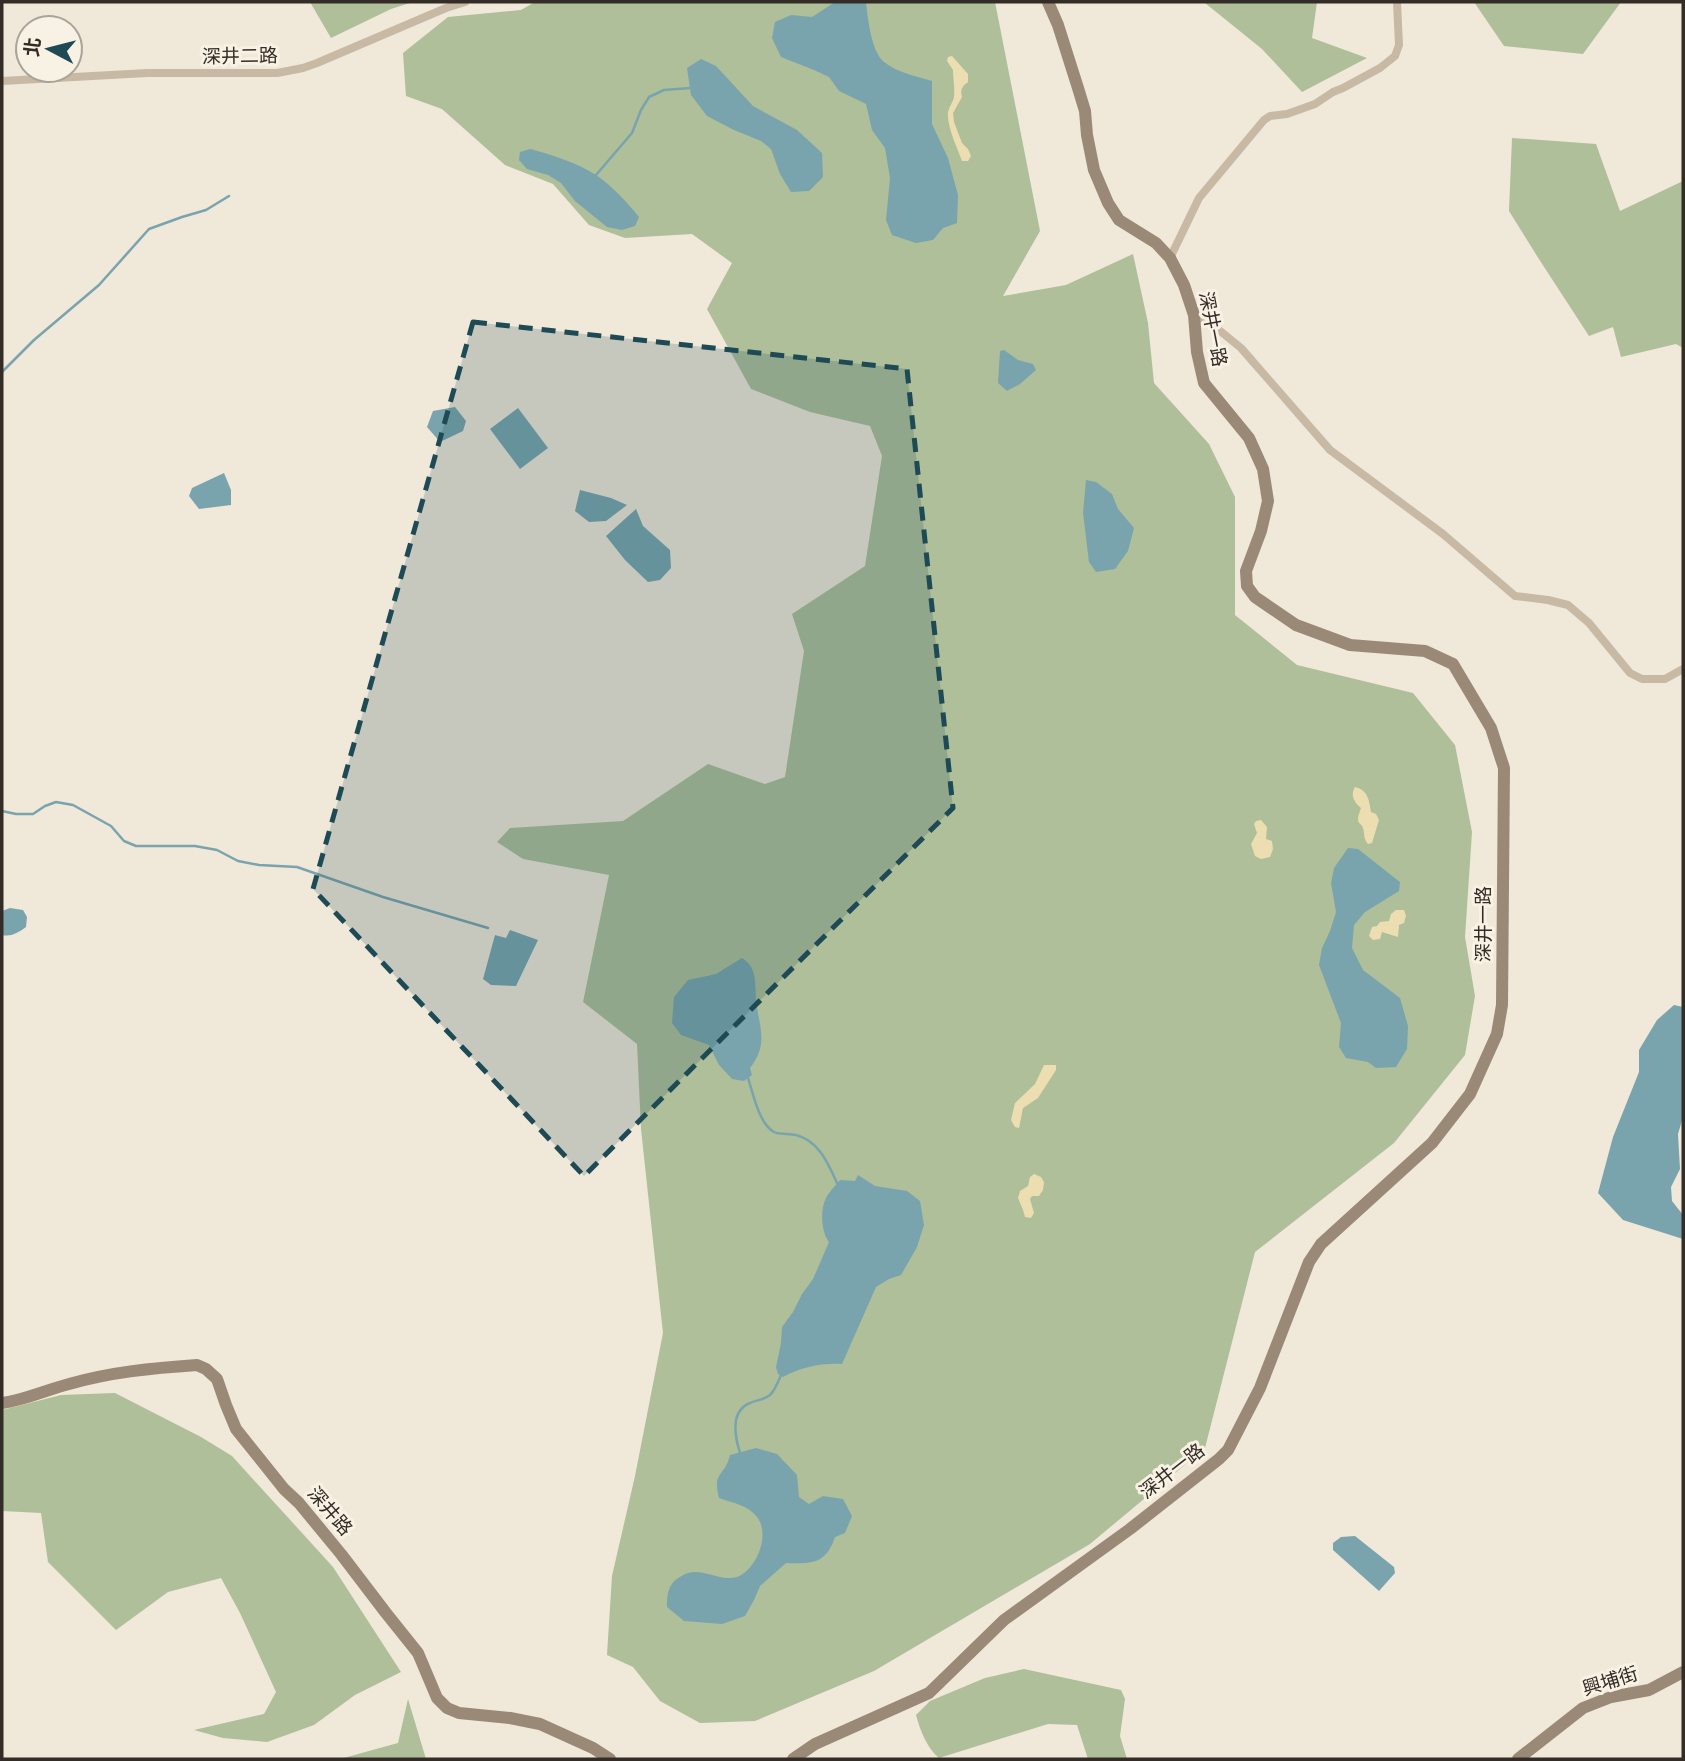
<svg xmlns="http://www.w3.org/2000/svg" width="1685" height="1761" viewBox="0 0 1685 1761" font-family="'Fira Sans Condensed','Noto Sans TC',sans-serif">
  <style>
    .green { fill: #aebf99 }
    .sand { fill: #ecdeb0 }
    .water { fill: #79a4ad }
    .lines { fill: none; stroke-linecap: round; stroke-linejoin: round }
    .stream { stroke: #79a4ad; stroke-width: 2.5 }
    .street { stroke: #c8b9a5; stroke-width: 8 }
    .secondary { stroke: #9b8977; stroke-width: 12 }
    .marked { fill: #1d4a54; fill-opacity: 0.2; stroke: #1d4a54; stroke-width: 5; stroke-dasharray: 14 9; stroke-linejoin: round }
    .labels { text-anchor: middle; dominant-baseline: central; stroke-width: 6; stroke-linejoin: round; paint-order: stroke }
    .street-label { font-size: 19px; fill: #342c26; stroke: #f8f2e5 }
  </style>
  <rect width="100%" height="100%" fill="#f0e8d9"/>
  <path class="green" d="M310,2H413L391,9L331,38Z
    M535,2H995L1040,231L1003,296L1066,285L1133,254L1148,323L1154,383L1209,444L1235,497V615L1297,665L1413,693L1455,745L1472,832L1465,937L1475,996L1465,1055L1394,1143L1255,1252L1205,1448L1090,1544L874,1671L755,1721L700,1723L660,1701L633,1667L607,1655L612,1576L635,1476L663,1333L641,1129L637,1044L583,1002L609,875L523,859L497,842L510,828L623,821L708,764L765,784L785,777L804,651L792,614L865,566L882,456L870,426L810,412L751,389L707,309L732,263L692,234L625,238L589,225L553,184L505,165L442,109L406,96L403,53L448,17L521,10Z
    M1206,2H1317L1312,38L1367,58L1302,92L1262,49L1205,3Z
    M1474,2H1621L1583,54L1504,46Z
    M1512,138L1596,144L1620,211L1683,181V348L1676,344L1621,357L1613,327L1589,336L1537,256L1509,211Z
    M115,1393L201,1437L232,1456L333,1567L401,1672L355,1695L314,1725L267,1742L223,1738L194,1730L264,1714L276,1692L240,1613L221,1578L168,1592L116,1630L48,1562L41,1513L2,1511V1410L61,1395Z
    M1024,1669L1121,1690L1125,1699L1120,1736L1127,1759H1088L1077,1725L1048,1724L939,1758C927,1748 920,1730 916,1715L930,1701L985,1678Z
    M408,1699L426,1759H340L398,1743Z"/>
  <path class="sand" d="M952,56L968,74V82C962,86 960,90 962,97L953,113L954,122L962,143L968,149L971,156L968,161H962C957,147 947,127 948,113C949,106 953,103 954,97C955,88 953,79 953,70L947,61L948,57Z
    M1355,787C1368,790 1369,800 1371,812L1376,814L1379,820L1372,843L1368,844C1363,838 1365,835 1363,828C1362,824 1358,824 1358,819C1358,815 1360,812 1361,808C1354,802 1350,795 1355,787Z
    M1261,820L1267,827L1266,839L1272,841L1273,849L1270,857L1261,859L1255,856L1251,844L1257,833L1254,824L1256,821Z
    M1396,910H1404L1406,916L1404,923L1399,925L1398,937L1382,932L1380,939L1373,940L1369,936L1372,927L1377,926L1380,922L1389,921L1391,914Z
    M1044,1065H1056V1070L1038,1098L1023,1108L1019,1128L1015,1127L1011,1120L1015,1103L1035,1084Z
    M1034,1174L1041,1177L1044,1182L1043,1190L1039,1196H1032L1030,1199L1034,1213L1031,1218L1025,1217L1023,1210L1018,1198L1020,1191L1028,1186L1030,1177Z"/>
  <path class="water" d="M835,2L866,3C868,19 871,51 884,62C898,73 916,76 932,81V124L948,158L958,195L957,223L943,228L933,240L916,243L892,235L886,220L890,178L885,148L872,130L866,104L839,91L829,77L814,70L781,57L772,38L775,22L791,15L812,17Z
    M701,59L716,66L753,106L797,130L822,153L823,177L809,191L791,192L780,174L771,149L761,141L734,130L707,116L691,95L687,68Z
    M530,149C552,155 576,162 596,175C612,186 627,202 639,217L635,226L622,230L607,227L575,201L561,183L548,175L527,169L519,160L520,152Z
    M1004,350L1018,360L1033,364L1036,370L1020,384L1007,391L998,383L1000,351Z
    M455,407L466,421L463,431L440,442L427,427L433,411Z
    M518,408L548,448L520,469L490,429Z
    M224,473L231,490V505L199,509L189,496L192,488Z
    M1086,480L1096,482L1112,494L1118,509L1134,528L1128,551L1115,569L1096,572L1089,562L1083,513Z
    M580,490L611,498L627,505L606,521L589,522L575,511Z
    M636,509L643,526L670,550L671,568L660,580L648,582L625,560L606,536Z
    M1348,848L1358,849L1400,882L1399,891L1365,912L1354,925L1352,948L1363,970L1400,998L1408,1026L1407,1049L1396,1067L1376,1068L1368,1062L1346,1058L1339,1047L1341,1023L1319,965L1322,948L1330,931L1336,912L1331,883L1334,868Z
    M10,908L23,910L27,917L26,927C18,933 11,937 2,935V911Z
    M510,930L538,940L516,986L491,985L483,979L495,935L506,938Z
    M742,958C757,967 755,982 756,998C758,1026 770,1042 750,1068L752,1075L744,1081L732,1079L719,1065L709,1045L681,1035L672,1023L674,997L688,980L716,974Z
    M1674,1005L1683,1007V1117L1678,1134L1680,1169L1671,1187L1672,1201L1683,1215V1239L1623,1220L1598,1193L1613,1137L1639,1072V1050L1657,1020Z
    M858,1175L875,1186L907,1191L920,1201L924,1225L917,1247L901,1275L889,1279L876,1287L842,1364C821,1363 802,1367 783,1377L778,1374L776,1367L781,1343L782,1327L793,1312L802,1294L813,1279L829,1242C821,1232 820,1209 826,1198C829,1192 836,1185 840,1180L855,1181Z
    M756,1448L777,1454L797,1475L799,1497L809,1504L823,1496L843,1499L852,1516L845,1533L835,1537C826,1564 812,1564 786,1563L760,1586L754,1600L745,1616L722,1624L684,1621L667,1607C667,1589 670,1580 688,1573C703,1568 722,1582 737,1577C756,1570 771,1535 757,1517C748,1505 733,1503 719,1498C712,1471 725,1477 730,1455Z
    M1355,1536L1394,1567L1395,1573L1379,1591L1333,1550V1543L1341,1537Z"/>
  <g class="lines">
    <path class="stream" d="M596,175L632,133L641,110L649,97L664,90L690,88
      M2,372L34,340L99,285L149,229L182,217L206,210L229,196
      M2,811L16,814H33L45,806L56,802L73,805L111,826L124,841L136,846H195L217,850L238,861L259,865L297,867L383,897L488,928
      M748,1078C753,1093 759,1124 774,1132C780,1135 789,1133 796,1135C819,1141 828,1163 837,1183
      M740,1453C735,1437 730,1411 750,1403C756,1400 764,1400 770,1395C775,1390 778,1382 781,1375"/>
    <path class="street" d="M2,81L147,73H277L303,68L317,63L446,8L465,2
      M1170,258L1199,198L1264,120L1270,116L1287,114L1315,104L1333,92L1343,88L1380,68L1395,56L1399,45L1397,2
      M1194,315L1219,330L1241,348L1330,450L1443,534L1515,596L1548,600L1568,605L1589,623L1630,673L1642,679H1665L1683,669"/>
    <path class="secondary" d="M2,1403C25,1400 46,1390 69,1384C111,1372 153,1368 197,1365L206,1369L217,1379L226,1405L236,1429L284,1489L299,1503L341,1554L386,1613L418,1653L437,1698L447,1708L459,1713L510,1718L540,1724L593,1748L610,1759
      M793,1759L815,1744L929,1693L1004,1620L1130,1529L1219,1459L1228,1450L1260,1388L1309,1262L1321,1244L1432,1143L1470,1094L1497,1034L1502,1005L1504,768L1491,728L1453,664L1425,651L1350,645L1296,625L1255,597L1247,586L1246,571L1261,531L1268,501L1263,469L1249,438L1204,383L1197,352L1194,315L1184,285L1170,258L1156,243L1119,220L1108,203L1094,170L1087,135L1085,111L1078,88L1058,25L1048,2
      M1518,1759L1583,1708L1611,1697L1649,1690L1683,1672"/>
  </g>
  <path class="marked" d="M473,322L907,369L953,808L584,1176L313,889Z"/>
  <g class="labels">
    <g class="street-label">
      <text transform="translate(240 56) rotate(-1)">深井二路</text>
      <text transform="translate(1213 329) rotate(79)">深井一路</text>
      <text transform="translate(1483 924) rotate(-90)">深井一路</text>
      <text transform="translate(1172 1471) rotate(-38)">深井一路</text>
      <text transform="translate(330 1511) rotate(49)">深井路</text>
      <text transform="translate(1610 1681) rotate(-17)">興埔街</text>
    </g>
  </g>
  <rect width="1685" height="1761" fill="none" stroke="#342c26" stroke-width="7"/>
  <g transform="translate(49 49) rotate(277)"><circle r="33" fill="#f8f2e5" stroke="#aaa399" stroke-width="2"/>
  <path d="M0-5L12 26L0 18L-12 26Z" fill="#1d4a54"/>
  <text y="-10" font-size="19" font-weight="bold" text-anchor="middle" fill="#342c26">北</text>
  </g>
</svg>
